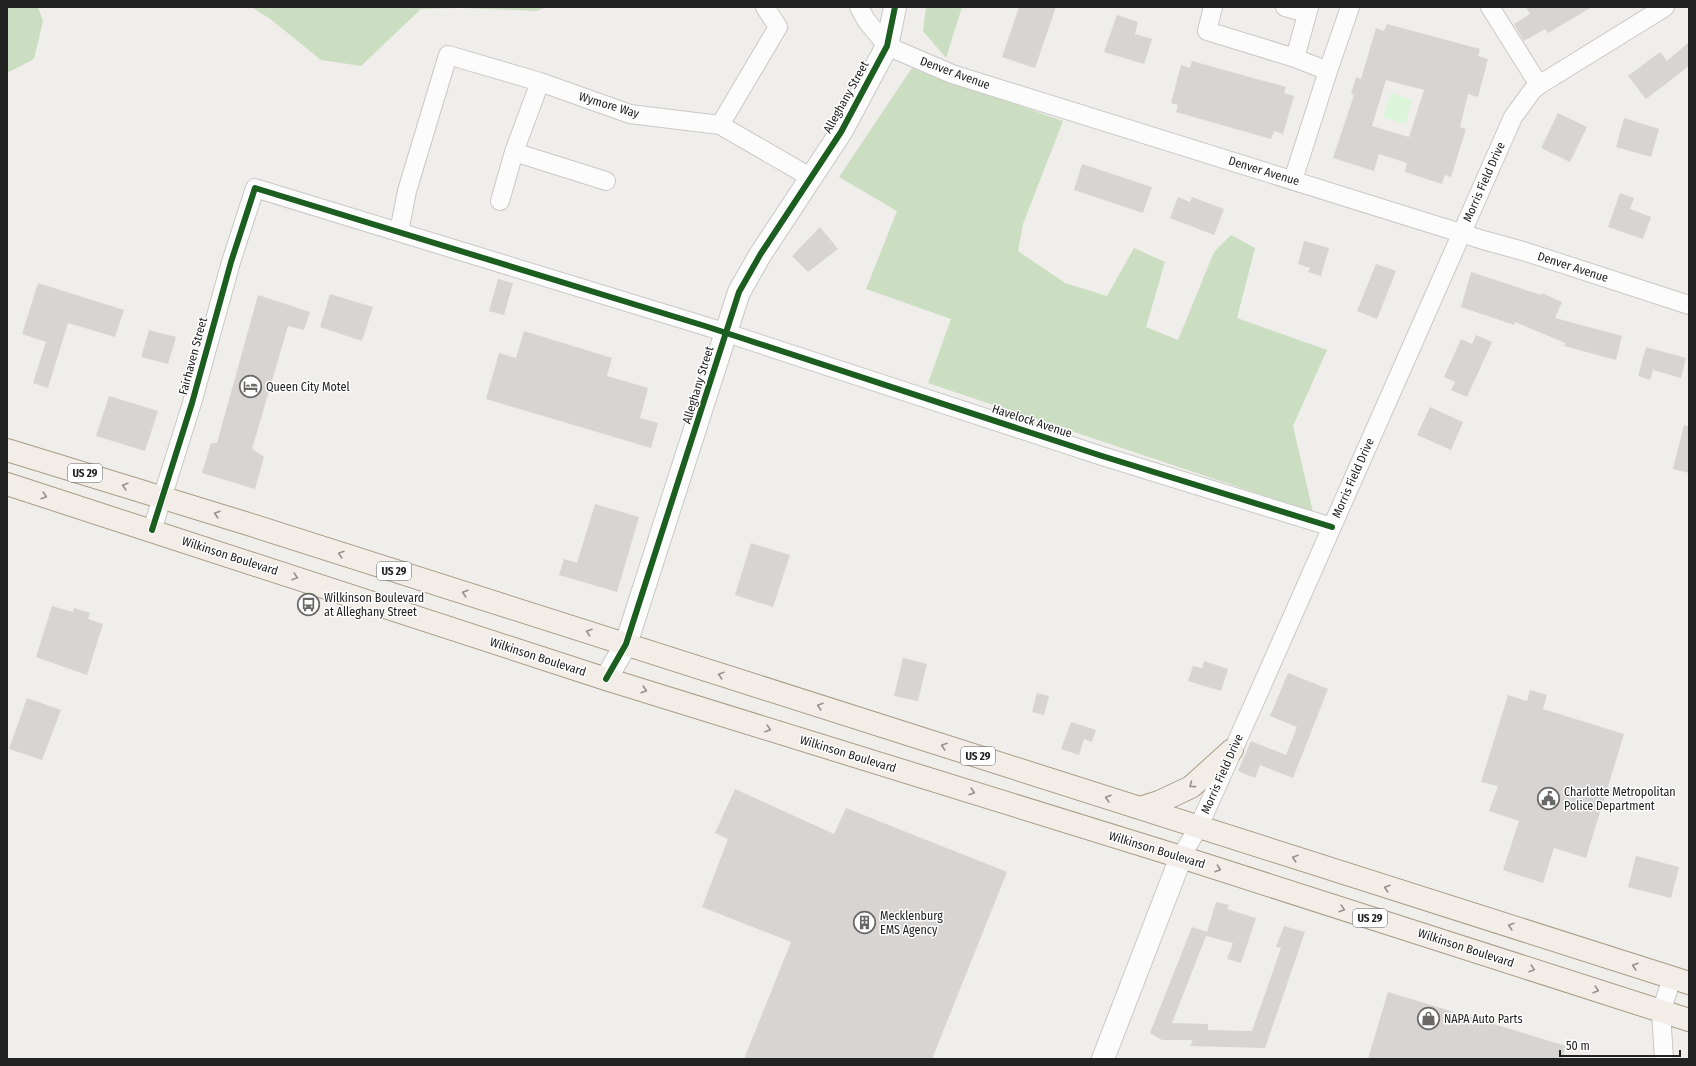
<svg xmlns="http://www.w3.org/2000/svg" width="1696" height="1066" viewBox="0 0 1696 1066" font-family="'Fira Sans Condensed',sans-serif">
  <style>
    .forest { fill: #cbdec1 }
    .park { fill: #daf5da }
    .building { fill: #d7d4d2; fill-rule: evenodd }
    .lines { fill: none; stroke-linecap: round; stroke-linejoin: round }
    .minor-casing { stroke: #c9c8c7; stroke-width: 20 }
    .tertiary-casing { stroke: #c9c8c7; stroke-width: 24 }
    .primary-casing { stroke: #a79c86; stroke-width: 24 }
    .minor { stroke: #fdfcfc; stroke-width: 18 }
    .tertiary { stroke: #fdfcfc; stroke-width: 22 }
    .primary { stroke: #f3ede7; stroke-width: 22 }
    .cycleway-casing { stroke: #fff; stroke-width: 8 }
    .cycleway { stroke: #1b5e20; stroke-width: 6 }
    .oneway { stroke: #95928e }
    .labels { text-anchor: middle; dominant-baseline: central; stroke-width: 3; stroke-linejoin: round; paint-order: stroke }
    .shield { fill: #fff; stroke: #646464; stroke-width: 1 }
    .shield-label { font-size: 11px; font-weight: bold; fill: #222 }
    .street-label { font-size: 12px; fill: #222; stroke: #fff }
    .poi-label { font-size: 12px; fill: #222; stroke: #fff; text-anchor: start }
  </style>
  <rect width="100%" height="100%" fill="#f0eeeb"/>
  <path class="forest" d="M7,7H38L43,21L34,59L7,73Z
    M251,7H548L536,11L463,8L421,9L361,66L321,60L269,18Z
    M926,7H962L946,58L923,31Z
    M912,68L1063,121L1023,224L1018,251L1065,283L1107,296L1134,248L1165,262L1146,327L1178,340L1214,252L1231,235L1255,248L1237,318L1327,350L1293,426L1313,512L928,383L951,319L866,289L897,211L839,177Z"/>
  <path class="park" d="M1391,93L1412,100L1405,124L1383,117Z"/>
  <path class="building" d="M1019,7H1056L1035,68L1002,57Z
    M1526,7H1592L1548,33L1545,29L1524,41L1514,24L1530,14Z
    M1117,15L1138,22L1135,34L1152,39L1144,64L1104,52Z
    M1387,24L1480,49L1478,56L1488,59L1478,97L1468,94L1460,127L1466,129L1451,177L1445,175L1442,184L1405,172L1407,163L1379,154L1374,171L1333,158L1354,95L1351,94L1356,77L1361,79L1376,28L1384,31ZM1386,80L1424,90L1409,137L1372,126Z
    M1689,42V66L1646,99L1628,76L1660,52L1667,61Z
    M1192,61L1286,87L1284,93L1294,96L1283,134L1274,131L1271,139L1176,112L1178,105L1171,103L1181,65L1190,68Z
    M1558,113L1587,127L1570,162L1541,148Z
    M1624,118L1659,129L1651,157L1616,147Z
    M1082,164L1152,187L1143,213L1074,190Z
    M1620,193L1634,198L1630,209L1651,217L1643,239L1608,227Z
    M1178,197L1190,202L1192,197L1224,209L1214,235L1170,218Z
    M820,227L838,249L808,272L792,256Z
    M1304,241L1329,248L1321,276L1308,272L1310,268L1298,264Z
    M1376,264L1396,271L1377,319L1357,311Z
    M1471,272L1541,295L1542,293L1562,302L1555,318L1622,336L1616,360L1564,346L1565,343L1515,322L1514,325L1461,307Z
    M498,279L513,283L504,315L489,311Z
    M38,283L124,310L115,337L68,323L48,388L33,383L46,342L22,334Z
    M330,294L373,307L362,341L320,327Z
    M258,295L310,312L304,330L288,326L252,449L264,457L255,489L202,473L211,443H217Z
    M149,330L176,337L168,364L141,357Z
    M524,331L612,358L607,376L648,388L640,418L658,423L651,448L486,399L499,353L516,358Z
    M1476,335L1492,342L1467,397L1451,390L1455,382L1444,377L1461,339L1472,344Z
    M1646,347L1686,358L1681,378L1653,370L1650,380L1638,376Z
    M109,396L158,411L145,451L96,436Z
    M1430,407L1463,422L1451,450L1417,435Z
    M1684,425L1689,426V473L1673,469Z
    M595,504L639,517L617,592L559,575L564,559L577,563Z
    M751,543L790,555L773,607L735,595Z
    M52,606L73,612L74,608L90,613L88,619L103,624L87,675L36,657Z
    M903,658L927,664L918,701L894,696Z
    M1204,661L1228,669L1221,691L1188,681L1193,666L1202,668Z
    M1288,673L1328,689L1293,778L1260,765L1255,778L1238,771L1251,741L1286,755L1297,727L1270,716Z
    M1530,690L1547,695L1543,709L1624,734L1586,858L1554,848L1543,883L1503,870L1519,821L1489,811L1498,786L1481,782L1508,695L1527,701Z
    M1037,693L1049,696L1044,715L1032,712Z
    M27,698L61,710L42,760L9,749Z
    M1071,722L1096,730L1092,742L1084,739L1079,755L1061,749Z
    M735,789L834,834L846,808L1007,872L932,1059H744L791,942L702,907L728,839L715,833Z
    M1636,856L1679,867L1671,898L1628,887Z
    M1216,902L1229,905L1227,909L1256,918L1241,963L1227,959L1233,943L1206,936L1172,1023L1208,1024V1030L1252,1031L1281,948L1276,947L1284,926L1305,932L1265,1048L1190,1046L1193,1040H1162L1150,1033L1192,927L1207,932Z
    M1388,992L1566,1046L1562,1059H1368Z"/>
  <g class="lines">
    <defs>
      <path id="minor" d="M859,7L866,20L887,46L952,74L1483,240L1523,251L1689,305
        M1213,7L1207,31L1295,58L1309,7
        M1285,7L1307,13
        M1490,7L1539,85
        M1328,71L1350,7
        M720,125L778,27L765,7
        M514,152L606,181
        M1293,180L1328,71L1295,58
        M500,201L514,152L540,82
        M399,232L407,191L448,55L540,82L630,114L720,125L810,177
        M152,530L192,403L231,262L255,188L705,326L1102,456L1332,527
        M1181,857L1199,826L1259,692L1513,117L1532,91L1539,85L1665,7
        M1664,1059L1661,1012L1672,978"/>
      <path id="tertiary" d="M606,679L626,644L739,292L760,255L841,132L887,46L895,7
        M1103,1059L1181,857"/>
      <path id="primary" d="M7,450L245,523L1689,983
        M7,484L606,679L1181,857L1689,1020
        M1140,808L1159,802L1191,787L1232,750"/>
    </defs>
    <use href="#minor" class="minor-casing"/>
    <use href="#tertiary" class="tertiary-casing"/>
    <use href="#primary" class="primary-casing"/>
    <use href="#minor" class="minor"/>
    <use href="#tertiary" class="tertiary"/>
    <use href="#primary" class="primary"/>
    <defs>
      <path id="cycleway" d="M152,530L192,403L231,262L255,188L705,326L1102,456L1332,527
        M606,679L626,644L739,292L760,255L841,132L887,46L895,7"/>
    </defs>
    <use href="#cycleway" class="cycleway-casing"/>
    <use href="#cycleway" class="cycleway"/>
  </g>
  <defs><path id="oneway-chevron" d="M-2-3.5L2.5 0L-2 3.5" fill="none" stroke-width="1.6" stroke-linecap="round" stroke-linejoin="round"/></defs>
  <g class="oneway">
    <use href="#oneway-chevron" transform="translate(125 486) rotate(-163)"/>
    <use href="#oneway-chevron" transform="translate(44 496) rotate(17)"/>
    <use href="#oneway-chevron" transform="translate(217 514) rotate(-163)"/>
    <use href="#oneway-chevron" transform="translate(341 554) rotate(-162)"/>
    <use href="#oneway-chevron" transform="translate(295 577) rotate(18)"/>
    <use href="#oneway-chevron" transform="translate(465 593) rotate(-162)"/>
    <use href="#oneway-chevron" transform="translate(589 632) rotate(-162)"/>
    <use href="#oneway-chevron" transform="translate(721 675) rotate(-162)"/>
    <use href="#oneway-chevron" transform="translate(644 690) rotate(17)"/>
    <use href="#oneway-chevron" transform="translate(820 706) rotate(-162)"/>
    <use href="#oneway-chevron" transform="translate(768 729) rotate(17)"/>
    <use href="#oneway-chevron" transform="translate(944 746) rotate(-162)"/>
    <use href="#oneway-chevron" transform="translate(1192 785) rotate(143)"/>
    <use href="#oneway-chevron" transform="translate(972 792) rotate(17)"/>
    <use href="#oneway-chevron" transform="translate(1108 798) rotate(-162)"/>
    <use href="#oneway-chevron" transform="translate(1295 858) rotate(-162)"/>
    <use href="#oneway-chevron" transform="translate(1218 869) rotate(18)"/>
    <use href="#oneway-chevron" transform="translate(1387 888) rotate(-162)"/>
    <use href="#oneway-chevron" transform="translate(1342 909) rotate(18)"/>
    <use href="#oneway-chevron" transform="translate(1511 926) rotate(-163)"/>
    <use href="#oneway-chevron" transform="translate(1635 966) rotate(-162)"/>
    <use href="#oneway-chevron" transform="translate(1532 969) rotate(18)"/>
    <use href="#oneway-chevron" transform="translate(1596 990) rotate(18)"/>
  </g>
  <defs>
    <symbol id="hotel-ring" viewBox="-11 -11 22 22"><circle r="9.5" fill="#fff" stroke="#6a6968" stroke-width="1.5"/><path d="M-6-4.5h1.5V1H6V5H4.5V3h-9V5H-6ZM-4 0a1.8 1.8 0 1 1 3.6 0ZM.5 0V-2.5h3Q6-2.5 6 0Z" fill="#6a6968"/></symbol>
    <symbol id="bus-ring" viewBox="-11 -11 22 22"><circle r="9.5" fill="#fff" stroke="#6a6968" stroke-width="1.5"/><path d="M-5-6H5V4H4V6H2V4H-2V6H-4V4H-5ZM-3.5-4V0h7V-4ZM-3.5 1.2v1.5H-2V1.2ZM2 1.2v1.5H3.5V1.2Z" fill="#6a6968"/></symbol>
    <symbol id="civic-ring" viewBox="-11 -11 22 22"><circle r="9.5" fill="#fff" stroke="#6a6968" stroke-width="1.5"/><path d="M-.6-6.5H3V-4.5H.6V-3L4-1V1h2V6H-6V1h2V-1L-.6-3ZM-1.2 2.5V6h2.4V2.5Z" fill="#6a6968"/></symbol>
    <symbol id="building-ring" viewBox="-11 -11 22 22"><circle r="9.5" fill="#fff" stroke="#6a6968" stroke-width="1.5"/><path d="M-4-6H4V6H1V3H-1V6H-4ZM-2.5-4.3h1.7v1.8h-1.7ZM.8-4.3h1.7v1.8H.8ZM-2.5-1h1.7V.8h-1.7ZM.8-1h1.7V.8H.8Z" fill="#6a6968"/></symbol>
    <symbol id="shop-ring" viewBox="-11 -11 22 22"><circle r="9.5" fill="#fff" stroke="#6a6968" stroke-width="1.5"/><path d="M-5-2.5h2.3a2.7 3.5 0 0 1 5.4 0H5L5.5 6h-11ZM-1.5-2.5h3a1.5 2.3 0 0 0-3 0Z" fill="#6a6968"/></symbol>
  </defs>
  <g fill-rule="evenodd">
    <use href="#hotel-ring" x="238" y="374" width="25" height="25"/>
    <use href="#bus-ring" x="296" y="592" width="25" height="25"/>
    <use href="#civic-ring" x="1536" y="786" width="25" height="25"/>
    <use href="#building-ring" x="852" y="910" width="25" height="25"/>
    <use href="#shop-ring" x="1416" y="1006" width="25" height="25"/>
  </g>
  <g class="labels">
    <g class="shield">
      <rect x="68" y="464" width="34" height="18" rx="3"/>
      <rect x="377" y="562" width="34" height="18" rx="3"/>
      <rect x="961" y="747" width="34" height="18" rx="3"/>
      <rect x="1353" y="909" width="34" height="18" rx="3"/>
    </g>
    <g class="shield-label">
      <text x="85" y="473">US 29</text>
      <text x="394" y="571">US 29</text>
      <text x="978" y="756">US 29</text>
      <text x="1370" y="918">US 29</text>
    </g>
    <g class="street-label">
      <text transform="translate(955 73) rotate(20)">Denver Avenue</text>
      <text transform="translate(846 97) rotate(-61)">Alleghany Street</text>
      <text transform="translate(609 105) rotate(17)">Wymore Way</text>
      <text transform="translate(1264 171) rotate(17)">Denver Avenue</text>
      <text transform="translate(1484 182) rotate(-66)">Morris Field Drive</text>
      <text transform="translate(1573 267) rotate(18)">Denver Avenue</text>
      <text transform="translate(193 356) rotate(-75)">Fairhaven Street</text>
      <text transform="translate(698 385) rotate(-73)">Alleghany Street</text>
      <text transform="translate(1032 421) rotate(18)">Havelock Avenue</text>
      <text transform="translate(1353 478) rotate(-66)">Morris Field Drive</text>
      <text transform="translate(230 556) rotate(18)">Wilkinson Boulevard</text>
      <text transform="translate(538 657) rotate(18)">Wilkinson Boulevard</text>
      <text transform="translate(848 754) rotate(17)">Wilkinson Boulevard</text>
      <text transform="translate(1222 774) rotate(-66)">Morris Field Drive</text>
      <text transform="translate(1157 850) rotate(17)">Wilkinson Boulevard</text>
      <text transform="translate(1466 948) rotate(18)">Wilkinson Boulevard</text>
    </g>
    <g class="poi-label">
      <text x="266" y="387">Queen City Motel</text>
      <text x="324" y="598">Wilkinson Boulevard<tspan x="324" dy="14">at Alleghany Street</tspan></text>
      <text x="1564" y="792">Charlotte Metropolitan<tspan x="1564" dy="14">Police Department</tspan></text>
      <text x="880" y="916">Mecklenburg<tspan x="880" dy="14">EMS Agency</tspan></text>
      <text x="1444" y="1019">NAPA Auto Parts</text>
    </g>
  </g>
  <rect width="1696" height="1066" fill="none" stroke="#222222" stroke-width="16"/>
  <path d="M1560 1050v6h120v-6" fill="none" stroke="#222222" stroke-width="2"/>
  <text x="1566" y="1050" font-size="12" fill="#222222" stroke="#ffffff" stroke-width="3" paint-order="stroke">50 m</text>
</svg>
